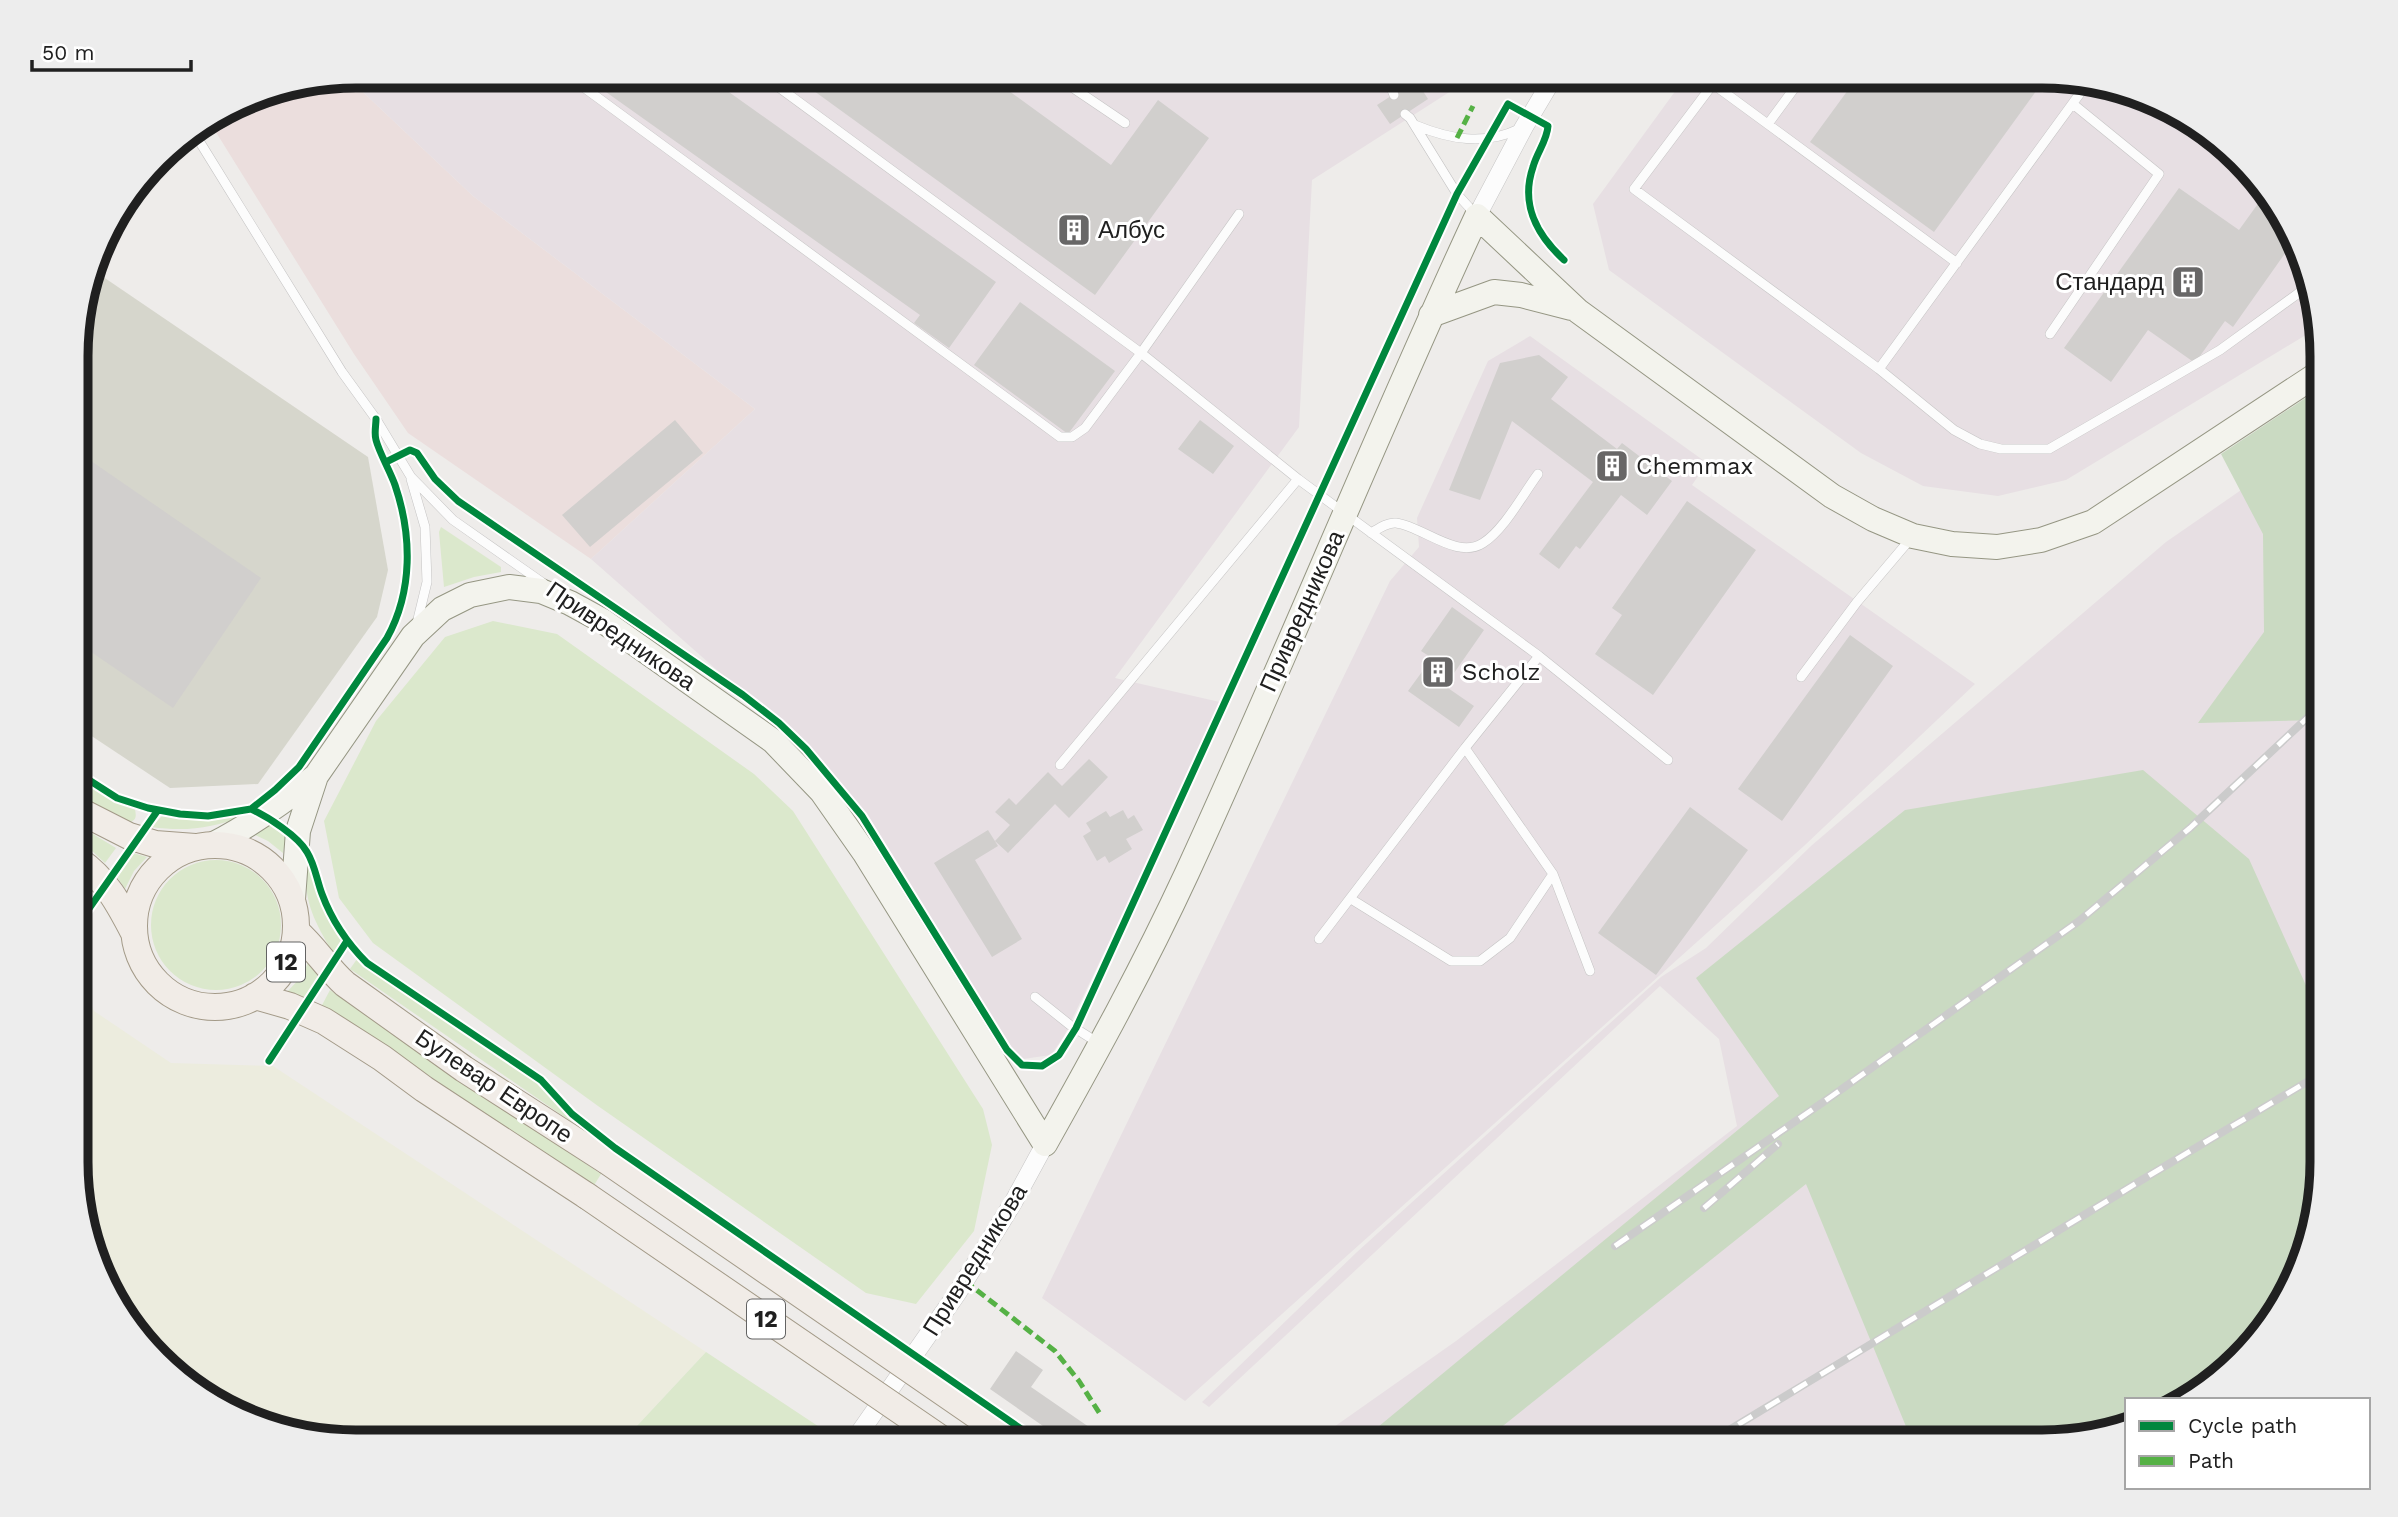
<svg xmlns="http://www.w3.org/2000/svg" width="2398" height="1517" viewBox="0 0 2398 1517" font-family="'Work Sans',sans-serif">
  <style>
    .commercial { fill: #ebdedd }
    .industrial { fill: #e7dfe3 }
    .construction { fill: #d6d6cc }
    .farmland { fill: #ececde }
    .grass { fill: #dbe8cc }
    .forest { fill: #cadac2 }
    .building { fill: #d1cfcd }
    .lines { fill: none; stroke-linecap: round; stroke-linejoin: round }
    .lane-casing { stroke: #c5c4c4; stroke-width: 10 }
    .street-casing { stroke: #c5c4c4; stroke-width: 19 }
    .secondary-casing { stroke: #959683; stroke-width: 26 }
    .primary-casing { stroke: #a39a88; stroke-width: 28 }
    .lane { stroke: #fcfcfc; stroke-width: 9 }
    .street { stroke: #fcfcfc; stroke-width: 18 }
    .secondary { stroke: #f3f3ed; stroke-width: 24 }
    .primary { stroke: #f1ece7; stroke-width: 26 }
    .rail-casing { stroke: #cbcbcb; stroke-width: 8 }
    .rail { stroke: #fff; stroke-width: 5; stroke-dasharray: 16; stroke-linecap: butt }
    .primary-bridge-casing { stroke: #a39a88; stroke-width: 28; stroke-linecap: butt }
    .primary-bridge { stroke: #f1ece7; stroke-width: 26 }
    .quiet { stroke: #55b145; stroke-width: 5; stroke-dasharray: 10 5; stroke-linecap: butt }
    .cycleway-casing { stroke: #fff; stroke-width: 11 }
    .cycleway { stroke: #00873e; stroke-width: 7 }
    .labels { text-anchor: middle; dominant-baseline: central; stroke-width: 6; stroke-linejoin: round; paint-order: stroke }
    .shield { fill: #fff; stroke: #636363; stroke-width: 2 }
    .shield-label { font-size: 23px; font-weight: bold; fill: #202020 }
    .poi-label { font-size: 24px; fill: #202020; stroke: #fff; text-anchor: start }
    .street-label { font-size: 24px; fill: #202020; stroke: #fff }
    .rim { fill: none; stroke: #202020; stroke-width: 9 }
  </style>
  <rect width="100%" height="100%" fill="#eeecea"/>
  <path class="commercial" d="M347,77L473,196L755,409L591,559L408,433L354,354L209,121L249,96Z"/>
  <path class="industrial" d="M356,75H1476L1312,180L1299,427L1115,678L1224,703L1064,1036L1051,1055L1023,1059L1013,1051L808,753L777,723L591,559L755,409L473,196L347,77Z
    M1687,75H2042L2115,85L2198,122L2285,216L2319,327L2066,480L1998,496L1923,486L1861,453L1609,270L1593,204Z
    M1530,336L1707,463L1692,485L1975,684L1805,845L1185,1401L1042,1298L1390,581L1419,547L1417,518L1488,361Z
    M2322,434V1179L2308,1251L2276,1317L2187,1400H2127V1421L2060,1441H1314L1456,1341L1737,1126L1719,1039L1660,986L1209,1407L1202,1402L1357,1252L1661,977L1706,948L1811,846L2166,542Z"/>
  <path class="construction" d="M93,270L368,457L388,570L377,617L258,784L170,788L78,727V320Z"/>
  <path class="farmland" d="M78,977L94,1011L171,1063L273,1066L706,1352L622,1442H356L283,1432L200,1395L122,1317L78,1197Z"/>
  <path class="grass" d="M441,527L501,567V572L474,577L444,587L439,532Z
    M493,621L557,634L754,774L793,811L983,1109L992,1145L974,1231L916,1304L866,1293L598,1106L373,943L339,898L324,821L376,721L445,637Z
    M78,778L115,801L135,809C136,815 137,819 131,822L78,798Z
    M162,816L208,820L245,816C211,828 187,832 151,827Z
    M268,822L286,835L283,853L268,841L251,833Z
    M78,825L116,848L105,863L90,849L78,842Z
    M133,853L147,857L134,871L125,889L117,877Z
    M306,855L323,908L341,938L340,944L333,953C311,916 303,899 306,855Z
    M151 925a65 65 0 1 1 130 0a65 65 0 1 1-130 0Z
    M357,959L537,1082L573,1123L350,969Z
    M308,962L320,977L305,1000L285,994L303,975Z
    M330,990L423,1055L601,1174L593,1187L353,1024L321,1007Z
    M706,1352L842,1442H622Z"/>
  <path class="forest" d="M2322,387V720L2198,723L2264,632L2263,534L2221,454Z
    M2143,770L2249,859L2322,1021V1179L2308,1251L2276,1317L2187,1400H2127V1421L2060,1441H1912L1806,1184L1484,1441H1361L1779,1096L1696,978L1905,810Z"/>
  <path class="building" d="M582,75H705L996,282L949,348L914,323L920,315Z
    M792,75H987L1111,165L1158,100L1209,138L1095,295Z
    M1859,75H2043L2047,76L1934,232L1810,142Z
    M1416,80L1428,99L1390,124L1377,105Z
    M2179,188L2239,230L2265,194L2285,216L2293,242L2233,327L2225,321L2195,363L2148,330L2111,382L2064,348Z
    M1020,302L1115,371L1068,434L974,365Z
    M1539,355L1568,377L1551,399L1617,449L1622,443L1672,481L1647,515L1621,495L1580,549L1576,546L1559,569L1539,554L1593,482L1512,421L1480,500L1449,490L1500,363Z
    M675,420L703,453L590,547L562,515Z
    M1200,420L1234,446L1213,474L1178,449Z
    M78,452L261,578L173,708L78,643Z
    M1687,501L1756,550L1653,695L1595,654L1622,615L1612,608Z
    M1452,607L1484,630L1445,686L1474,706L1459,727L1408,691L1432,658L1421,651Z
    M1850,635L1893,666L1782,821L1738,789Z
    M1089,759L1108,777L1069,818L1055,804L1008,853L995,841L1010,825L995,812L1009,798L1016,805L1048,772L1062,786Z
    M1690,807L1748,850L1656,975L1598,933Z
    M1123,810L1128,819L1134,815L1143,830L1126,839L1132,849L1109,863L1105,856L1097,861L1083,836L1091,831L1086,823L1106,811L1110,817Z
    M988,830L998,846L975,860L1022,939L992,957L934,863Z
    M1016,1351L1043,1370L1031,1387L1089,1427L1079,1441L1066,1442L990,1389Z"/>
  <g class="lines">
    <defs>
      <path id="lane" d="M567,75L1060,437H1072L1085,428L1141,353L1239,214
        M762,75L1141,353L1298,479L1539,656L1668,760
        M1054,75L1125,123
        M1386,75L1394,95
        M1720,75L1713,84L1957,263
        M1713,84L1634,189L1879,369L1954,430L1980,444L2001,449H2049L2220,350L2307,287
        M1405,114L1410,118L1457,194L1476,215
        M1768,124L1804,75
        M1415,125C1449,139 1484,146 1519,129
        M193,131L342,372L376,419L411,477L453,520L543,583
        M2050,334L2159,174L2073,104
        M1879,369L2089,81
        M411,479L425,527L427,582L417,623
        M1371,533C1378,529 1387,522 1396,523C1422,526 1457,560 1483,543C1504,530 1523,494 1538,474
        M1801,677L1857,602L1912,537
        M1465,748L1553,874L1590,971
        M1060,765L1298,479
        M1351,899L1451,961H1480L1510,938L1553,874
        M1319,939L1465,748L1539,656
        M1035,997L1070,1025L1100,1044"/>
      <path id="street" d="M1477,216L1524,127L1555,75
        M853,1442L958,1292L1014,1201L1045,1144"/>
      <path id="secondary" d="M1431,315L1494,292L1521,295L1571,308
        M212,845C250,826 283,802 316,776
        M293,899L298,831L316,776L413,636L442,609L470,595L509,587L541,591L570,603L603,621L773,741L822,792L864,852L1045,1144C1095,1055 1144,966 1187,873C1287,656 1376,433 1477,216L1578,311L1832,496L1873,519L1913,536L1952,544L1997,547L2041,540L2093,522L2322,371"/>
      <path id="primary" d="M78,810L129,836L155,844L195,847
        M134 926a81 81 0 1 1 162 0a81 81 0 1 1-162 0Z
        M78,860C106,879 119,904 134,933
        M297,932C315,948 327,968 345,984L464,1069L607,1161
        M255,996L290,1006L324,1021L382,1058L424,1089L587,1196"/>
    </defs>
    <use href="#lane" class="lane-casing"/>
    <use href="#street" class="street-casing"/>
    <use href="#secondary" class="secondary-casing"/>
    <use href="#primary" class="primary-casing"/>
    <use href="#lane" class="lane"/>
    <use href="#street" class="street"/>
    <use href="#secondary" class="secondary"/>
    <use href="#primary" class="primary"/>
    <defs>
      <path id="rail" d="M1704,1208L1778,1144
        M1615,1246L1832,1096L2079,921L2190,828L2322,704
        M1711,1441L2150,1175L2322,1073"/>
    </defs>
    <use href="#rail" class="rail-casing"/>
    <use href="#rail" class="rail"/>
    <defs>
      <path id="primary-bridge" d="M607,1161L1015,1442
        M587,1196L946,1442"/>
    </defs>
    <use href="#primary-bridge" class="primary-bridge-casing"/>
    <use href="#primary-bridge" class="primary-bridge"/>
    <path class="quiet" d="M1457,138L1473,106
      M965,1281L1055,1351L1079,1381L1100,1414"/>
    <defs>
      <path id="cycleway" d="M386,462L410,450L417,453L435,479L458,501L743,695L779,723L806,749L862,816L1007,1050L1022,1065L1042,1066L1059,1055L1076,1028L1457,194L1508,104L1548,126C1547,141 1537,152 1533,167C1520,205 1537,235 1564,260
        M78,773L117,798L148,808L180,814L208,816L251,809L275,790L299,767L387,638C413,591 412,535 395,485C390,471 379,452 376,440C374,434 376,425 376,419
        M251,809C268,817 298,836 307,852C315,865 317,881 322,894C332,921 347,943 367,963L541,1080L572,1114L615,1148L1040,1442
        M81,920L158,810
        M269,1061L347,941"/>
    </defs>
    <use href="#cycleway" class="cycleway-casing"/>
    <use href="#cycleway" class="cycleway"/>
  </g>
  <defs>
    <symbol id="building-square" viewBox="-11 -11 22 22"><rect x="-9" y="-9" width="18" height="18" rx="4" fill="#686767" stroke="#fff"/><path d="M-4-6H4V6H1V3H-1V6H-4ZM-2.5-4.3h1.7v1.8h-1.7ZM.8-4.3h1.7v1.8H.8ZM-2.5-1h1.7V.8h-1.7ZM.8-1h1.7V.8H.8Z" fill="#fff"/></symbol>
  </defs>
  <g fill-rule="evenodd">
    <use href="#building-square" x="1055" y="211" width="38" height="38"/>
    <use href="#building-square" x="2169" y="263" width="38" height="38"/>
    <use href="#building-square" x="1593" y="447" width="38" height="38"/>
    <use href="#building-square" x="1419" y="653" width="38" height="38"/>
  </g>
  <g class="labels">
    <g class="shield">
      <rect x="267" y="942.5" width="38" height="39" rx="5"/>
      <rect x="747" y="1299.5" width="38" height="39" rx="5"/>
    </g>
    <g class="shield-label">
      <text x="286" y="962">12</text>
      <text x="766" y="1319">12</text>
    </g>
    <g class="poi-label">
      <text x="1098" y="230">Албус</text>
      <text x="2164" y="282" text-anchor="end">Стандард</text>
      <text x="1636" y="466">Chemmax</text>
      <text x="1462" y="672">Scholz</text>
    </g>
    <g class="street-label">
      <text transform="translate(1302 611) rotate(-66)">Привредникова</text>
      <text transform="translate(621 636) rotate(34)">Привредникова</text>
      <text transform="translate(494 1086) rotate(34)">Булевар Европе</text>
      <text transform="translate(975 1260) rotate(-58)">Привредникова</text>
    </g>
  </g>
  <path d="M0 0H2398V1517H0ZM356 88H2042A268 268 0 0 1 2310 356V1162A268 268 0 0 1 2042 1430H356A268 268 0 0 1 88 1162V356A268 268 0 0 1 356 88Z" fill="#ededed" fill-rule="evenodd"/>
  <path class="rim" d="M356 88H2042A268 268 0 0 1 2310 356V1162A268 268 0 0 1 2042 1430H356A268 268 0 0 1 88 1162V356A268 268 0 0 1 356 88Z"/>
  <rect x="2125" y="1398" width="245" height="91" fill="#ffffff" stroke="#a6a6a6" stroke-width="2"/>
  <rect x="2139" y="1421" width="35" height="10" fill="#00873e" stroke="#a6a6a6" stroke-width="2"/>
  <text x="2188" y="1433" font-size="21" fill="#202020">Cycle path</text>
  <rect x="2139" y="1456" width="35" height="10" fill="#55b145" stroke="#a6a6a6" stroke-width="2"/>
  <text x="2188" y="1468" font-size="21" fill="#202020">Path</text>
  <path d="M32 60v10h159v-10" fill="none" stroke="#202020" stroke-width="3.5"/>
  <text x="42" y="60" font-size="21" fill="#202020" stroke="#ffffff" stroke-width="5" paint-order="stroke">50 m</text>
</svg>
